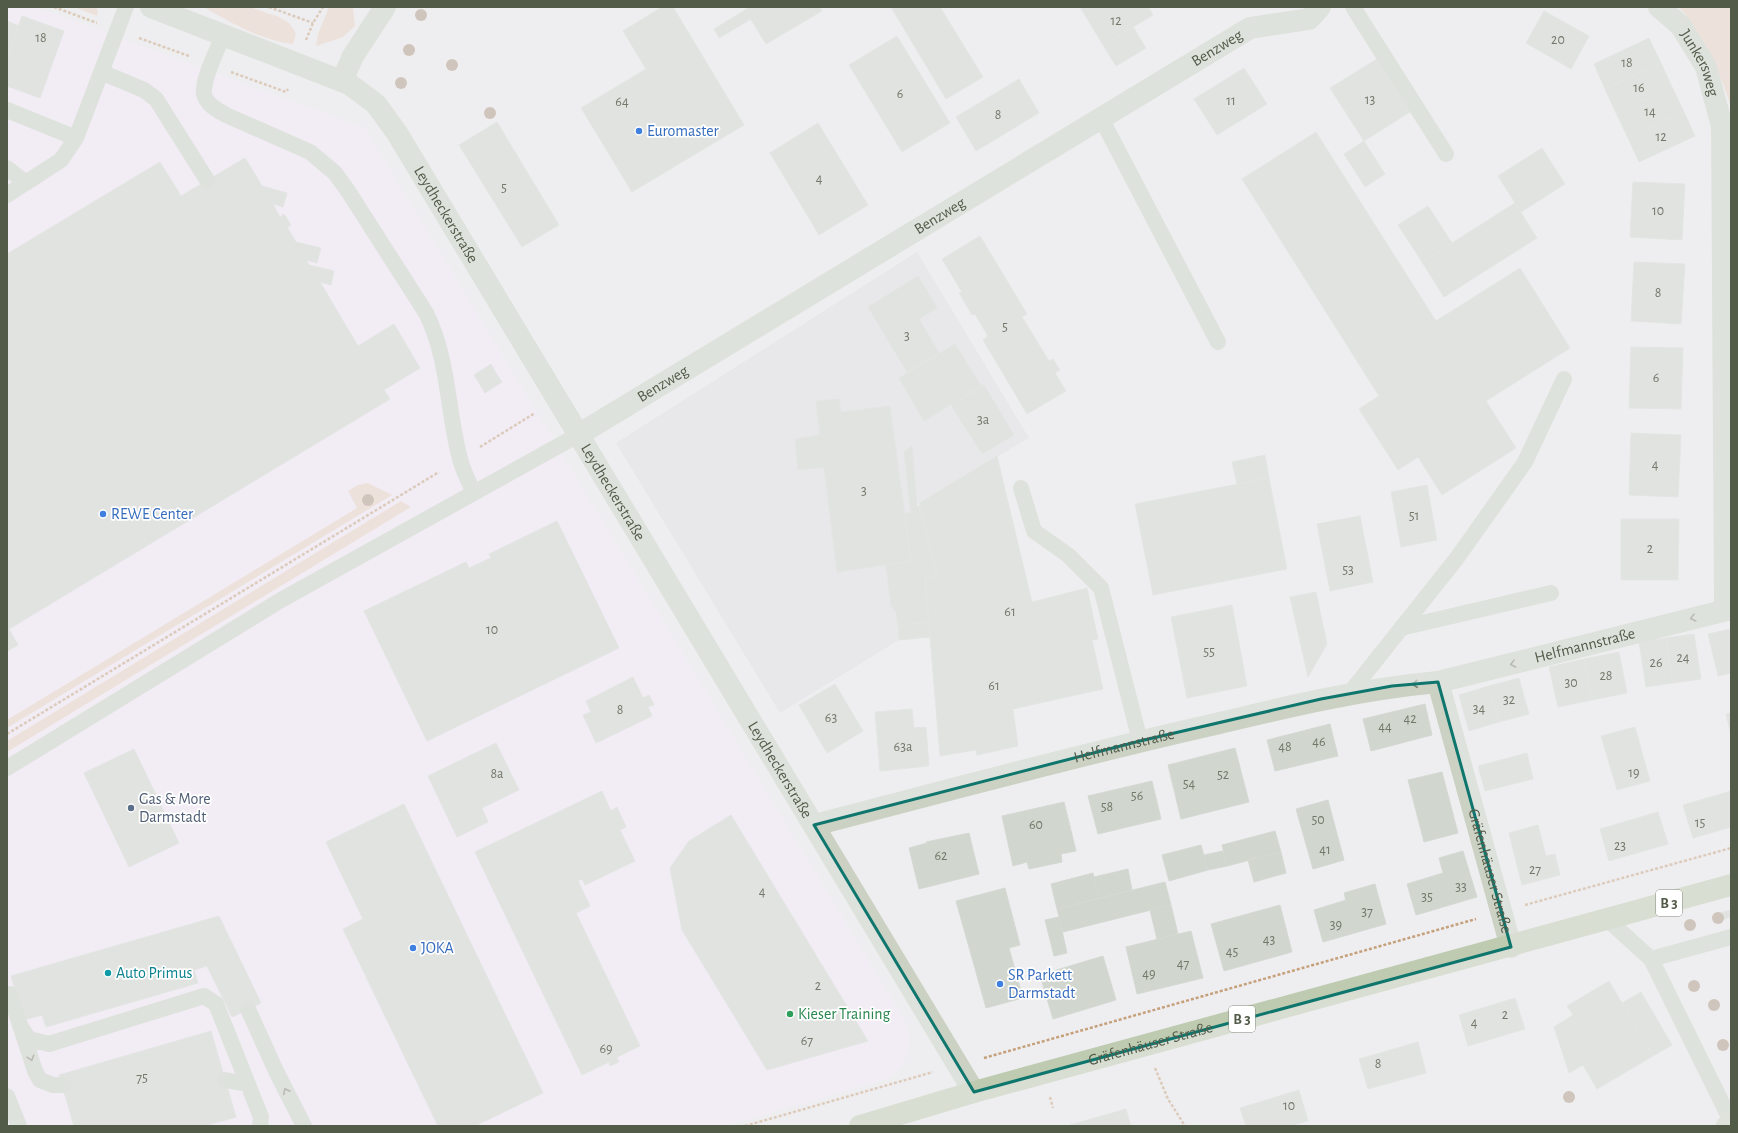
<svg xmlns="http://www.w3.org/2000/svg" width="1738" height="1133" viewBox="0 0 1738 1133" font-family="'Alegreya Sans',sans-serif">
  <style>
    .commercial { fill: #f5e9fa }
    .education { fill: #dfdfe2 }
    .green { fill: #ebd0c0 }
    .building { fill: #d1d6ce; stroke: #d5d9d3 }
    .lines { fill: none; stroke-linecap: round; stroke-linejoin: round }
    .path { stroke: #c6a07a; stroke-width: 2.5; stroke-dasharray: 3 2; stroke-linecap: butt }
    .service { stroke: #cbd2c3; stroke-width: 16 }
    .minor { stroke: #cbd2c3; stroke-width: 22 }
    .tertiary { stroke: #cbd2c3; stroke-width: 22 }
    .secondary { stroke: #ccd6c2; stroke-width: 22 }
    .primary { stroke: #becbb0; stroke-width: 22 }
    .tree { fill: #ac937d }
    .oneway { stroke: #767e6d }
    .marked { fill: none; stroke: #0f766e; stroke-width: 3; stroke-linejoin: round }
    .shop-dot { fill: #3f7fe0; stroke: #fff; stroke-width: 1.5 }
    .service-dot { fill: #5c6f8a; stroke: #fff; stroke-width: 1.5 }
    .culture-dot { fill: #0f9aa8; stroke: #fff; stroke-width: 1.5 }
    .leisure-dot { fill: #2e9e5b; stroke: #fff; stroke-width: 1.5 }
    .labels { text-anchor: middle; dominant-baseline: central; stroke-width: 3.5; stroke-linejoin: round; paint-order: stroke }
    .number-label { font-size: 14px; fill: #72796a }
    .shield { fill: #fff; stroke: #868c7f; stroke-width: 1 }
    .shield-label { font-size: 15px; font-weight: bold; fill: #525a48 }
    .street-label { font-size: 16px; fill: #525a48; stroke: #fff }
    .shop-label { font-size: 16px; fill: #366cbe; stroke: #fff; text-anchor: start }
    .service-label { font-size: 16px; fill: #4e5e75; stroke: #fff; text-anchor: start }
    .culture-label { font-size: 16px; fill: #0d838f; stroke: #fff; text-anchor: start }
    .leisure-label { font-size: 16px; fill: #27864d; stroke: #fff; text-anchor: start }
  </style>
  <rect width="100%" height="100%" fill="#eeeef1"/>
  <path class="commercial" d="M7,7H36L365,128L904,1019L910,1035L909,1050L903,1065L892,1076L880,1081L725,1126H7Z"/>
  <path class="education" d="M917,252L1029,438L910,507L930,637L899,640L780,713L616,443Z"/>
  <path class="green" d="M74,7H96L98,12L97,16Z
    M204,7H250L279,17L289,23L294,30L296,34L293,44C261,40 231,23 204,7Z
    M329,7H353L355,26L343,37L316,46L318,34Z
    M1678,7H1731V108C1727,86 1696,21 1678,7Z
    M368,483L392,495L7,728V720L357,508L348,491L358,485Z
    M401,501L411,507L7,752V741Z"/>
  <path class="building" d="M662,7H673L744,125L697,153L623,31Z
    M750,7H819L822,11L766,44L745,10Z
    M891,7H940L983,77L946,99Z
    M1080,7H1148L1153,15L1103,45Z
    M745,10L751,19L719,38L714,29Z
    M1544,11L1589,36L1571,69L1526,43Z
    M22,16L64,31L40,98L7,86V57Z
    M7,21L19,26L7,57Z
    M1133,27L1146,48L1116,66L1103,45Z
    M897,36L950,123L902,152L849,65Z
    M1649,38L1661,63L1605,89L1594,64Z
    M1377,59L1410,112L1364,141L1330,88Z
    M1661,63L1672,87L1616,113L1605,89Z
    M1244,68L1267,104L1217,135L1194,99Z
    M646,69L697,153L632,192L581,108Z
    M1019,79L1039,113L976,151L956,117Z
    M1672,87L1684,112L1628,138L1616,113Z
    M1684,112L1695,136L1639,162L1628,138Z
    M497,122L559,225L522,247L459,145Z
    M818,123L868,205L819,235L770,153Z
    M1316,132L1436,321L1520,268L1570,348L1486,401L1516,448L1442,495L1418,457L1398,470L1359,409L1379,396L1242,179Z
    M1364,141L1385,174L1365,187L1344,154Z
    M1542,148L1565,184L1521,212L1498,176Z
    M245,158L262,186L287,193L283,207L273,204L280,217L284,214L291,225L287,227L296,242L321,248L317,263L306,260L309,265L334,271L331,285L320,282L358,346L394,324L420,368L384,390L390,399L9,629L18,645L7,651V254L160,162L181,196Z
    M1633,182L1685,184L1682,240L1630,237Z
    M1515,203L1537,238L1444,297L1422,262Z
    M1428,206L1452,243L1422,262L1398,225Z
    M980,236L1027,314L1022,317L1049,361L1053,359L1060,370L1055,373L1066,391L1027,414L983,340L988,336L975,314L972,315L959,293L962,292L942,259Z
    M1634,262L1685,264L1681,324L1631,321Z
    M918,276L937,308L919,319L939,353L907,372L868,307Z
    M955,344L981,386L924,421L899,378Z
    M1631,347L1683,348L1681,409L1629,408Z
    M491,364L496,373L479,383L474,375Z
    M496,373L502,382L485,393L479,383Z
    M984,385L1014,435L982,454L951,405Z
    M839,399L841,412L890,406L911,561L837,572L824,467L798,470L795,439L820,435L816,401Z
    M1631,433L1681,435L1678,497L1629,495Z
    M912,445L917,506L910,507L904,452Z
    M1265,455L1269,478L1237,484L1232,462Z
    M997,456L1032,602L1087,588L1098,639L1092,640L1103,689L1013,709L1018,746L977,755L976,750L940,756L925,578L937,575L919,503Z
    M1269,478L1287,569L1153,595L1135,504Z
    M1427,485L1437,540L1401,547L1391,492Z
    M919,506L937,575L925,578L929,622L898,625L896,612L891,606L886,565L911,561L904,513H911L910,507Z
    M1360,516L1373,582L1330,591L1317,524Z
    M1621,519H1679L1678,580H1621Z
    M557,521L619,648L427,741L364,611L466,562L469,568L491,558L489,554Z
    M1316,592L1327,644L1308,677L1290,597Z
    M1232,605L1247,686L1187,698L1171,617Z
    M929,622L930,637L899,640L898,625Z
    M1731,629V673L1718,676L1708,634Z
    M1694,634L1701,679L1673,683L1666,638Z
    M1666,638L1673,683L1646,687L1639,642Z
    M1619,652L1627,693L1592,700L1584,659Z
    M1584,659L1592,700L1558,707L1549,667Z
    M633,677L643,698L649,695L654,705L648,707L652,716L596,743L583,715L591,712L586,701Z
    M1519,678L1529,714L1499,722L1489,686Z
    M835,684L863,731L827,753L799,705Z
    M1489,686L1499,722L1469,731L1459,695Z
    M1425,704L1432,735L1371,751L1363,719Z
    M912,709L914,728L926,727L929,766L880,771L875,712Z
    M1731,713V735L1726,714Z
    M1330,724L1338,756L1275,771L1267,740Z
    M1635,727L1650,781L1617,790L1601,736Z
    M496,743L519,790L482,808L488,822L457,837L428,776Z
    M1235,748L1249,802L1181,819L1168,765Z
    M134,749L179,843L129,867L84,773Z
    M1527,753L1533,779L1485,791L1478,766Z
    M1442,772L1458,833L1424,842L1408,780Z
    M1152,781L1161,819L1098,834L1088,796Z
    M602,791L611,811L617,807L626,827L620,830L635,861L585,885L582,879L578,881L590,906L576,913L640,1046L617,1057L619,1062L610,1066L609,1062L582,1075L475,852Z
    M1731,791V827L1693,838L1683,805Z
    M1328,800L1344,860L1313,869L1296,809Z
    M1064,802L1076,851L1061,854L1062,862L1029,869L1027,862L1013,866L1002,816Z
    M404,804L543,1093L475,1126H438L343,929L363,919L326,842Z
    M1658,812L1668,844L1609,861L1600,829Z
    M731,815L868,1041L767,1070L682,930L670,868L689,841Z
    M1538,825L1546,856L1555,854L1560,875L1522,885L1509,833Z
    M1275,831L1281,852L1227,866L1222,845Z
    M969,833L979,874L919,889L909,848L927,843L926,842Z
    M1201,845L1208,870L1169,881L1162,855Z
    M1223,851L1227,866L1208,870L1204,855Z
    M1463,851L1477,897L1416,915L1407,884L1443,873L1439,858Z
    M1281,852L1286,873L1254,882L1248,860Z
    M1128,869L1132,890L1099,898L1094,877Z
    M1093,873L1099,898L1057,909L1051,884Z
    M1165,882L1171,905L1063,932L1057,909Z
    M1375,884L1386,924L1323,942L1314,910L1346,900L1344,893Z
    M1005,888L1020,945L1009,948L1023,998L986,1008L956,901Z
    M1171,905L1178,934L1157,939L1150,910Z
    M1280,905L1292,952L1224,971L1211,924Z
    M1731,910V917L1722,920L1719,913Z
    M219,916L261,1003L232,1017L207,966L194,970L198,983L46,1027L42,1015L24,1020L11,976Z
    M1059,917L1067,953L1054,956L1045,920Z
    M1191,931L1203,978L1137,994L1126,947Z
    M1103,956L1116,1000L1053,1019L1040,975Z
    M1609,981L1653,1056L1597,1089L1583,1065L1569,1073L1554,1027L1573,1015L1567,1006Z
    M1641,992L1672,1045L1653,1056L1622,1003Z
    M1515,998L1525,1029L1468,1046L1459,1015Z
    M211,1031L236,1117L204,1126H74L59,1075Z
    M1418,1042L1426,1073L1368,1089L1359,1059Z
    M1299,1090L1308,1121L1290,1126H1246L1240,1108Z
    M1126,1109L1131,1126H1070V1125Z"/>
  <g class="lines">
    <path class="path" d="M54,7L97,23
      M269,7L313,23
      M139,38L189,56
      M306,40L313,23L323,7
      M231,72L286,92L288,89
      M480,447L535,413
      M7,734L439,472
      M1525,905L1731,848
      M984,1058L1476,919
      M1155,1068L1168,1099L1185,1126
      M1050,1097L1053,1108
      M745,1126L933,1072"/>
    <path class="service" d="M1353,7L1446,154
      M223,35C218,49 202,79 204,94C206,104 217,110 226,115L310,152L335,173L348,191L426,313C449,359 447,410 460,459C463,471 469,482 474,493
      M101,72L144,90L156,99L207,180
      M7,110L76,138
      M1101,118L1218,342
      M7,168L26,183
      M7,195L61,160L76,138L126,7
      M1021,488L1034,531L1068,555L1101,588L1140,741
      M1401,628L1551,593
      M1349,694L1457,558L1525,462L1564,379
      M7,768L281,600L578,435
      M1608,920L1651,959L1731,1121
      M1651,959L1731,937
      M10,994L35,1071L40,1080L53,1085H63
      M248,1009L276,1071L304,1126
      M20,1026L29,1039L49,1044L204,996L216,1004L261,1117L260,1126
      M225,1080L247,1084
      M7,1096L19,1126"/>
    <g class="minor">
      <path id="s1" d="M1659,7L1681,26L1706,67L1722,126L1725,610"/>
      <path d="M342,81L353,56L385,7"/>
      <path id="s2" d="M578,435L1250,28L1309,19L1320,7"/>
      <path id="s3" d="M1438,682L1511,947"/>
      <path id="s4" d="M814,825C946,791 1078,755 1211,725C1286,707 1361,689 1438,682L1731,609"/>
    </g>
    <path class="tertiary" id="s5" d="M151,7L349,84L376,104L397,133L974,1092"/>
    <path class="secondary" d="M1727,1126L1731,1122"/>
    <path class="primary" id="s6" d="M860,1126L974,1092L1731,885"/>
  </g>
  <g class="tree">
    <circle cx="421" cy="15" r="6"/>
    <circle cx="409" cy="50" r="6"/>
    <circle cx="452" cy="65" r="6"/>
    <circle cx="401" cy="83" r="6"/>
    <circle cx="490" cy="113" r="6"/>
    <circle cx="368" cy="500" r="6"/>
    <circle cx="1718" cy="918" r="6"/>
    <circle cx="1690" cy="925" r="6"/>
    <circle cx="1694" cy="986" r="6"/>
    <circle cx="1714" cy="1005" r="6"/>
    <circle cx="1723" cy="1045" r="6"/>
    <circle cx="1569" cy="1097" r="6"/>
  </g>
  <defs><path id="oneway-chevron" d="M-2-3.5L2.5 0L-2 3.5" fill="none" stroke-width="1.6" stroke-linecap="round" stroke-linejoin="round"/></defs>
  <g class="oneway">
    <use href="#oneway-chevron" transform="translate(1693 618) rotate(166)"/>
    <use href="#oneway-chevron" transform="translate(1513 664) rotate(166)"/>
    <use href="#oneway-chevron" transform="translate(1415 684) rotate(175)"/>
    <use href="#oneway-chevron" transform="translate(31 1058) rotate(72)"/>
    <use href="#oneway-chevron" transform="translate(286 1091) rotate(-117)"/>
  </g>
  <path d="M0 0H1738V1133H0ZM1438,682L1511,947L974,1092L814,825L1140,741L1321,699L1392,686Z" fill="#eeeef1" fill-opacity=".55" fill-rule="evenodd"/>
  <path class="marked" d="M1438,682L1511,947L974,1092L814,825L1140,741L1321,699L1392,686Z"/>
  <g class="shop-dot">
    <circle cx="639" cy="131" r="4"/>
    <circle cx="103" cy="514" r="4"/>
    <circle cx="413" cy="948" r="4"/>
    <circle cx="1000" cy="984" r="4"/>
  </g>
  <circle class="service-dot" cx="131" cy="808" r="4"/>
  <circle class="culture-dot" cx="108" cy="973" r="4"/>
  <circle class="leisure-dot" cx="790" cy="1014" r="4"/>
  <g class="labels">
    <g class="number-label">
      <text x="1116" y="21">12</text>
      <text x="41" y="38">18</text>
      <text x="1558" y="40">20</text>
      <text x="1627" y="63">18</text>
      <text x="1639" y="88">16</text>
      <text x="900" y="94">6</text>
      <text x="1370" y="100">13</text>
      <text x="1231" y="101">11</text>
      <text x="622" y="102">64</text>
      <text x="1650" y="112">14</text>
      <text x="998" y="115">8</text>
      <text x="1661" y="137">12</text>
      <text x="819" y="179">4</text>
      <text x="504" y="188">5</text>
      <text x="1658" y="211">10</text>
      <text x="1658" y="293">8</text>
      <text x="1005" y="327">5</text>
      <text x="907" y="336">3</text>
      <text x="1656" y="378">6</text>
      <text x="983" y="420">3a</text>
      <text x="1655" y="465">4</text>
      <text x="864" y="491">3</text>
      <text x="1414" y="516">51</text>
      <text x="1650" y="549">2</text>
      <text x="1348" y="570">53</text>
      <text x="1010" y="612">61</text>
      <text x="492" y="630">10</text>
      <text x="1209" y="652">55</text>
      <text x="1683" y="658">24</text>
      <text x="1656" y="663">26</text>
      <text x="1606" y="676">28</text>
      <text x="1571" y="683">30</text>
      <text x="994" y="686">61</text>
      <text x="1509" y="700">32</text>
      <text x="1479" y="709">34</text>
      <text x="620" y="710">8</text>
      <text x="831" y="718">63</text>
      <text x="1410" y="719">42</text>
      <text x="1385" y="727">44</text>
      <text x="1319" y="742">46</text>
      <text x="903" y="747">63a</text>
      <text x="1285" y="747">48</text>
      <text x="1634" y="773">19</text>
      <text x="497" y="774">8a</text>
      <text x="1223" y="775">52</text>
      <text x="1189" y="784">54</text>
      <text x="1137" y="796">56</text>
      <text x="1107" y="807">58</text>
      <text x="1318" y="820">50</text>
      <text x="1700" y="823">15</text>
      <text x="1036" y="825">60</text>
      <text x="1620" y="846">23</text>
      <text x="1325" y="850">41</text>
      <text x="941" y="856">62</text>
      <text x="1535" y="870">27</text>
      <text x="1461" y="887">33</text>
      <text x="762" y="892">4</text>
      <text x="1427" y="897">35</text>
      <text x="1367" y="912">37</text>
      <text x="1336" y="925">39</text>
      <text x="1269" y="940">43</text>
      <text x="1232" y="952">45</text>
      <text x="1183" y="964">47</text>
      <text x="1149" y="974">49</text>
      <text x="818" y="986">2</text>
      <text x="1505" y="1015">2</text>
      <text x="1474" y="1023">4</text>
      <text x="807" y="1041">67</text>
      <text x="606" y="1049">69</text>
      <text x="1378" y="1064">8</text>
      <text x="142" y="1078">75</text>
      <text x="1289" y="1106">10</text>
    </g>
    <g class="shield">
      <rect x="1656" y="890" width="26" height="26" rx="3"/>
      <rect x="1229" y="1006" width="26" height="26" rx="3"/>
    </g>
    <g class="shield-label">
      <text x="1669" y="903">B 3</text>
      <text x="1242" y="1019">B 3</text>
    </g>
    <g class="street-label">
      <text stroke="none"><textPath href="#s2" startOffset="747">Benzweg</textPath></text>
      <text stroke="none"><textPath href="#s1" startOffset="71">Junkersweg</textPath></text>
      <text stroke="none"><textPath href="#s5" startOffset="377">Leydheckerstraße</textPath></text>
      <text stroke="none"><textPath href="#s2" startOffset="423">Benzweg</textPath></text>
      <text stroke="none"><textPath href="#s2" startOffset="99">Benzweg</textPath></text>
      <text stroke="none"><textPath href="#s5" startOffset="701">Leydheckerstraße</textPath></text>
      <text stroke="none"><textPath href="#s4" startOffset="792">Helfmannstraße</textPath></text>
      <text stroke="none"><textPath href="#s4" startOffset="320">Helfmannstraße</textPath></text>
      <text stroke="none"><textPath href="#s5" startOffset="1025">Leydheckerstraße</textPath></text>
      <text stroke="none"><textPath href="#s3" startOffset="196">Gräfenhäuser Straße</textPath></text>
      <text stroke="none"><textPath href="#s6" startOffset="302">Gräfenhäuser Straße</textPath></text>
    </g>
    <g class="shop-label">
      <text x="647" y="131">Euromaster</text>
      <text x="111" y="514">REWE Center</text>
      <text x="421" y="948">JOKA</text>
      <text x="1008" y="975">SR Parkett<tspan x="1008" dy="18">Darmstadt</tspan></text>
    </g>
    <g class="service-label">
      <text x="139" y="799">Gas &amp; More<tspan x="139" dy="18">Darmstadt</tspan></text>
    </g>
    <g class="culture-label">
      <text x="116" y="973">Auto Primus</text>
    </g>
    <g class="leisure-label">
      <text x="798" y="1014">Kieser Training</text>
    </g>
  </g>
  <rect width="1738" height="1133" fill="none" stroke="#525a48" stroke-width="16"/>
</svg>
